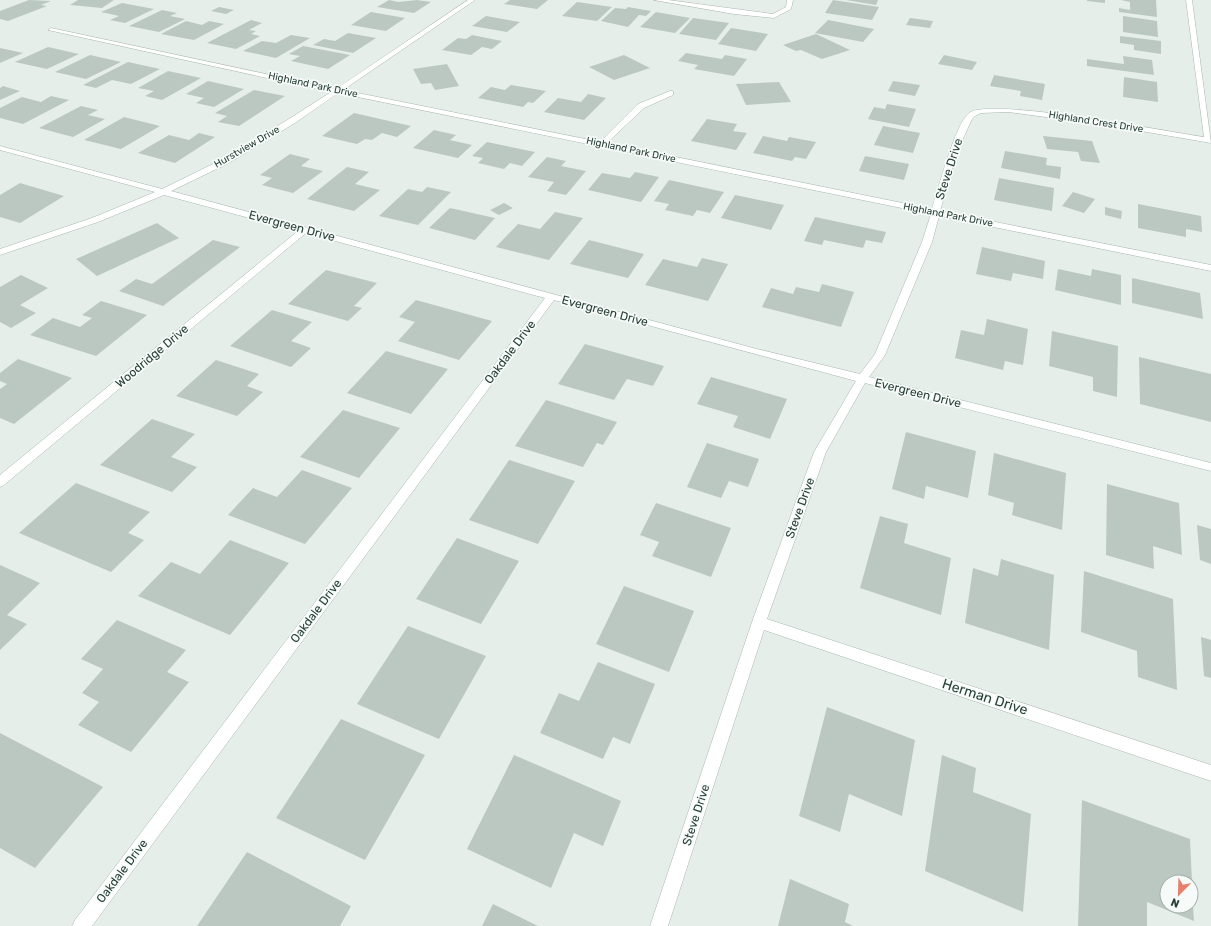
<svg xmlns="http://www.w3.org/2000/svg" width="1211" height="926" viewBox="0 0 1211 926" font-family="Rubik,sans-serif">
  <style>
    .building { fill: #bbc8c2 }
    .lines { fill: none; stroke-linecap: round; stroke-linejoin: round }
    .minor-casing { stroke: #a9b6b0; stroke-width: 1 }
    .minor { fill: #fff; fill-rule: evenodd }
    .labels { text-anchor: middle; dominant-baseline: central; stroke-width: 3.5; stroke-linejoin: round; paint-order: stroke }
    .far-street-label { font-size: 10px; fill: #263e36; stroke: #f6faf8 }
    .street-label { font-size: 12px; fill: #263e36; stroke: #f6faf8 }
    .near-street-label { font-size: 14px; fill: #263e36; stroke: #f6faf8 }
  </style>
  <rect width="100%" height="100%" fill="#e6eeea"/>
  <path class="building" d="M29,0L51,1L41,5L47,6L8,21L0,19V11Z
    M78,0H114L102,8L70,5Z
    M389,0L398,2L417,0L431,2L414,13L377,7Z
    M510,0H548L537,9L504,4Z
    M833,0L879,7L872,20L825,13Z
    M846,0H878L876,5Z
    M1087,0H1105V3L1087,1Z
    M1121,0H1156L1157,17L1119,12V8L1130,10V2Z
    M577,2L612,7L597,21L562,16Z
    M122,3L154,9L125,23L110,20L119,16L101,12Z
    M219,7L234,10L226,14L211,11Z
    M628,7L651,11L646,16L639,15L628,27L601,21L615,8L626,9Z
    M162,10L177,13L170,16L185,19L159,32L129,26Z
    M371,12L405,18L386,31L351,25Z
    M656,12L690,18L675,33L640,27Z
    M486,16L520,22L507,32L472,26Z
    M1123,16L1157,21L1158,37L1123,32Z
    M693,18L729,23L716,40L679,34Z
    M910,18L933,21L930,28L906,25Z
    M251,20L262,23L249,30L256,31L251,34L260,36L236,49L207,43Z
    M828,20L874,29L863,42L815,33Z
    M186,21L202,25L209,21L224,24L194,40L161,34Z
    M731,28L768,34L756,51L718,44Z
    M348,33L376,38L353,53L313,45L324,39L335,41Z
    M816,34L850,50L822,59L801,50L796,51L783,45Z
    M291,35L310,38L276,58L243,51L262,41L276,43Z
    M472,35L502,41L492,49L482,47L471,55L442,50L458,38L466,39Z
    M1120,36L1161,41V54L1134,50V45L1120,43Z
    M303,46L350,55L328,69L291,61L300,56L289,54Z
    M48,47L79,54L47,69L15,62Z
    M0,48L23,53L0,63Z
    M686,53L722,59L725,55L747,59L734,76L694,69L698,65L678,61Z
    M90,55L121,62L86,79L55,72Z
    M624,55L650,68L614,80L589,67Z
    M944,55L977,62L972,70L938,64Z
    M1123,56L1152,60L1154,75L1087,66V59L1124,64Z
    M128,62L160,69L131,84L112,80L96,88L83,85Z
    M447,64L459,86L435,90L431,83L421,84L413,69Z
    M168,71L201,78L162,100L145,96L154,91L138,88Z
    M994,75L1045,84L1042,100L1020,96L1021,91L990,86Z
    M1124,77L1157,82L1158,102L1123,97Z
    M208,81L244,89L214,107L196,103L204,98L186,94Z
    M893,81L920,85L915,96L888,91Z
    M779,82L791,102L746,105L736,84Z
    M511,85L546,91L533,103L528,102L523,107L478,98L491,87L505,90Z
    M3,86L20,91L0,100V88Z
    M254,90L285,96L239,126L218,122L227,116L215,113Z
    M588,94L606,98L584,120L544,112L558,98L581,102Z
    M51,96L69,100L23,124L0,118V108L22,97L41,102Z
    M887,104L916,109L909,127L868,119L874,107L885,109Z
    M81,106L98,110L88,115L105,119L73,137L39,128Z
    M354,113L411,126L397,137L382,133L372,140L365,139L357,144L322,136Z
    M124,117L160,126L121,149L84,140Z
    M707,119L737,124L733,131L747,133L736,150L691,141Z
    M883,126L920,133L913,153L874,145Z
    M434,130L456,135L450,140L472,145L458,158L413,148Z
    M199,133L215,137L175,163L138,153L169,135L189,140Z
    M763,136L787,141L789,137L816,142L806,159L795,157L792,161L753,153Z
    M1043,136L1092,141L1100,163L1081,161L1078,152L1047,149Z
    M487,142L535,152L522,166L510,163L504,169L478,163L483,158L472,156Z
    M1005,151L1047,158L1046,165L1061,167L1060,179L1001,168Z
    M290,154L310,159L301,166L323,171L293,193L262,185L272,178L260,175Z
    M865,156L909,164L904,180L859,171Z
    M547,157L566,161L561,166L586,171L566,195L547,191L554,182L528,177Z
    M347,167L369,172L355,184L380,190L354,211L307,199Z
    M635,172L659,177L641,202L588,190L602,173L630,178Z
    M999,178L1054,188L1052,211L994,200Z
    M669,180L724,192L710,213L697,210L693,216L665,210L669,204L654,201Z
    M20,183L64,196L20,223L0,217V195Z
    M427,187L451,192L418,225L379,216L408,189L422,192Z
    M1073,192L1095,199L1084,213L1062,206Z
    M735,195L784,205L771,230L721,218Z
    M504,203L513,208L499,215L490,210Z
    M1138,204L1201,216L1202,232L1186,229V237L1138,228Z
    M1105,207L1122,211L1121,219L1105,215Z
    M450,208L495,218L475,240L429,228Z
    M555,212L583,218L549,260L496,247L518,224L540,229Z
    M815,217L886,232L882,243L866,240L863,248L824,240L822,245L804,241Z
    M157,223L179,238L97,276L76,259Z
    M213,240L240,247L163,306L119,291L136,279L152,284Z
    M589,240L644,254L628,278L570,264Z
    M982,247L1045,261L1043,279L1013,273L1011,281L976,274Z
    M702,258L728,264L708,301L645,285L663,259L697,267Z
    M1058,269L1091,276L1092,269L1121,275V305L1055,290Z
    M326,270L377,283L354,306L362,308L348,321L288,304Z
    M21,275L48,288L20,305L36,313L11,328L0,322V287Z
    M1132,278L1200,293L1203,319L1132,303Z
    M822,284L854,292L841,327L762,307L771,288L793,294L796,287L819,292Z
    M416,300L492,321L459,360L398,341L415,322L399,317Z
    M101,301L147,315L96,356L30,335L53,318L80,327L92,318L82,315Z
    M272,310L312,322L291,341L311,348L291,367L230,346Z
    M987,319L1028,329L1023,365L1005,361L1003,370L955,358L961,330L984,335Z
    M1052,331L1118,346L1117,397L1093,391V377L1049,366Z
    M585,344L664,366L653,386L627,379L614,400L558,384Z
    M386,351L448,369L411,414L347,393Z
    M1139,357L1211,374V422L1140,404Z
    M18,359L72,378L14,424L0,418V389L7,384L0,381V373Z
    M216,360L259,374L247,386L263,392L237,416L176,396Z
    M711,377L787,399L770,439L733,427L738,416L697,404Z
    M546,400L617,422L603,445L597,443L583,467L515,446Z
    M343,410L400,428L359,478L300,457Z
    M152,419L195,434L171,457L197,467L172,492L100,465Z
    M906,432L976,451L968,498L926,486L924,499L892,489Z
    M707,443L759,459L748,487L729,481L721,498L687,487Z
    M994,453L1066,473L1062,530L1012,515L1014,503L988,495Z
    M509,460L575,481L538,544L469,520Z
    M302,470L352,488L305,544L228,515L253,488L277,497Z
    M76,483L150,512L128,533L144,540L111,572L19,533Z
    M1107,484L1179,503L1182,555L1153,546L1154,569L1106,555Z
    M656,503L731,528L711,577L652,556L659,542L640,535Z
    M880,516L908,524L904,543L951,558L941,615L860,588Z
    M1197,525L1211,529V564L1200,560Z
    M457,538L519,561L481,624L416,599Z
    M230,540L289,563L230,635L138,596L171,562L200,574Z
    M1001,559L1054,575L1049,650L965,623L973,568L998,576Z
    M0,565L40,583L7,615L27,624L0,650Z
    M1084,571L1173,599L1177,690L1138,677L1137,651L1081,632Z
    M624,586L694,611L669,672L596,644Z
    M117,620L186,650L167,672L189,682L131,752L78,725L99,702L82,693L103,669L81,659Z
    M408,626L486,656L439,739L357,704Z
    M1201,637L1211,640V678L1204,676Z
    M598,662L655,684L630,744L613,737L603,759L540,733L559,693L579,701Z
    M827,707L915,740L902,816L849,794L840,832L799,816Z
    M341,719L425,755L365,860L276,818Z
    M0,733L103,787L35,868L0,848Z
    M514,755L621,801L603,846L574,833L551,888L467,849Z
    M942,755L976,768L973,792L1031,814L1023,912L925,871Z
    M1082,800L1190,839L1192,882H1167V906H1191L1192,891L1194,921L1147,902V926H1078Z
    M247,852L351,906L340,926H197Z
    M790,879L849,904L845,922L853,926H778Z
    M493,904L538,926H482Z"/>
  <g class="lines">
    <defs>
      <path id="minor" d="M468,0H475L343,90L600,142L638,104L670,91H673V95L644,108L607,143L932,209C938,190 955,124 969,113C990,97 1169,132 1204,137L1186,0H1192L1211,143L1106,125L1008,112L981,113L975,116L972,119L957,152L940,211L1211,265V271L939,216L932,242L885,355L869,377L1211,463V471L865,383L826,452L767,619L1211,765V781L764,630L668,926H650L752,622L814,452L856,381L554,300L92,926H72L75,920L545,298L306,233L4,485L0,487V475L298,231L164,195L98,222L0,255V249L92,218L155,192L0,150V146L162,189L221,160L289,119L331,92L48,30L51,28L336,89ZM338,93L931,214L922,242L875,354L860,374L753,348L171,191L227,164L295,123Z
        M654,0H668L773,14L786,7L787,0H793L791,9L774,18L734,14Z"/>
    </defs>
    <use href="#minor" class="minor-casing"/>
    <use href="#minor" class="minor"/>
  </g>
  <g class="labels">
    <g class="far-street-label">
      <text transform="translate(313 85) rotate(12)">Highland Park Drive</text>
      <text transform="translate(1096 122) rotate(9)">Highland Crest Drive</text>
      <text transform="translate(247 147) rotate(-30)">Hurstview Drive</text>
      <text transform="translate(631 150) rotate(12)">Highland Park Drive</text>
      <text transform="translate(948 215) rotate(11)">Highland Park Drive</text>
    </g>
    <g class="street-label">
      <text transform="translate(949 169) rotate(-72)">Steve Drive</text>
      <text transform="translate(292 226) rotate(15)">Evergreen Drive</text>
      <text transform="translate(605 311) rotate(15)">Evergreen Drive</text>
      <text transform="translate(510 352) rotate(-53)">Oakdale Drive</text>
      <text transform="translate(152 356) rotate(-40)">Woodridge Drive</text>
      <text transform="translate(918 393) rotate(14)">Evergreen Drive</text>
      <text transform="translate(800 508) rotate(-70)">Steve Drive</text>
      <text transform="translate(316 611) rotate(-53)">Oakdale Drive</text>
      <text transform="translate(696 815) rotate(-72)">Steve Drive</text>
      <text transform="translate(122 871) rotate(-53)">Oakdale Drive</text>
    </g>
    <g class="near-street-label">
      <text transform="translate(985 697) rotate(18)">Herman Drive</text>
    </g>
  </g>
  <g transform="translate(1179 894) rotate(203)"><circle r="19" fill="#f6faf8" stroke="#a3afaa"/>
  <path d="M0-3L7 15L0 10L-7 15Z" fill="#e7806b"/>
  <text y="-6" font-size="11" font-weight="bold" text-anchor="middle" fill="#263e36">N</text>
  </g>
</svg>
